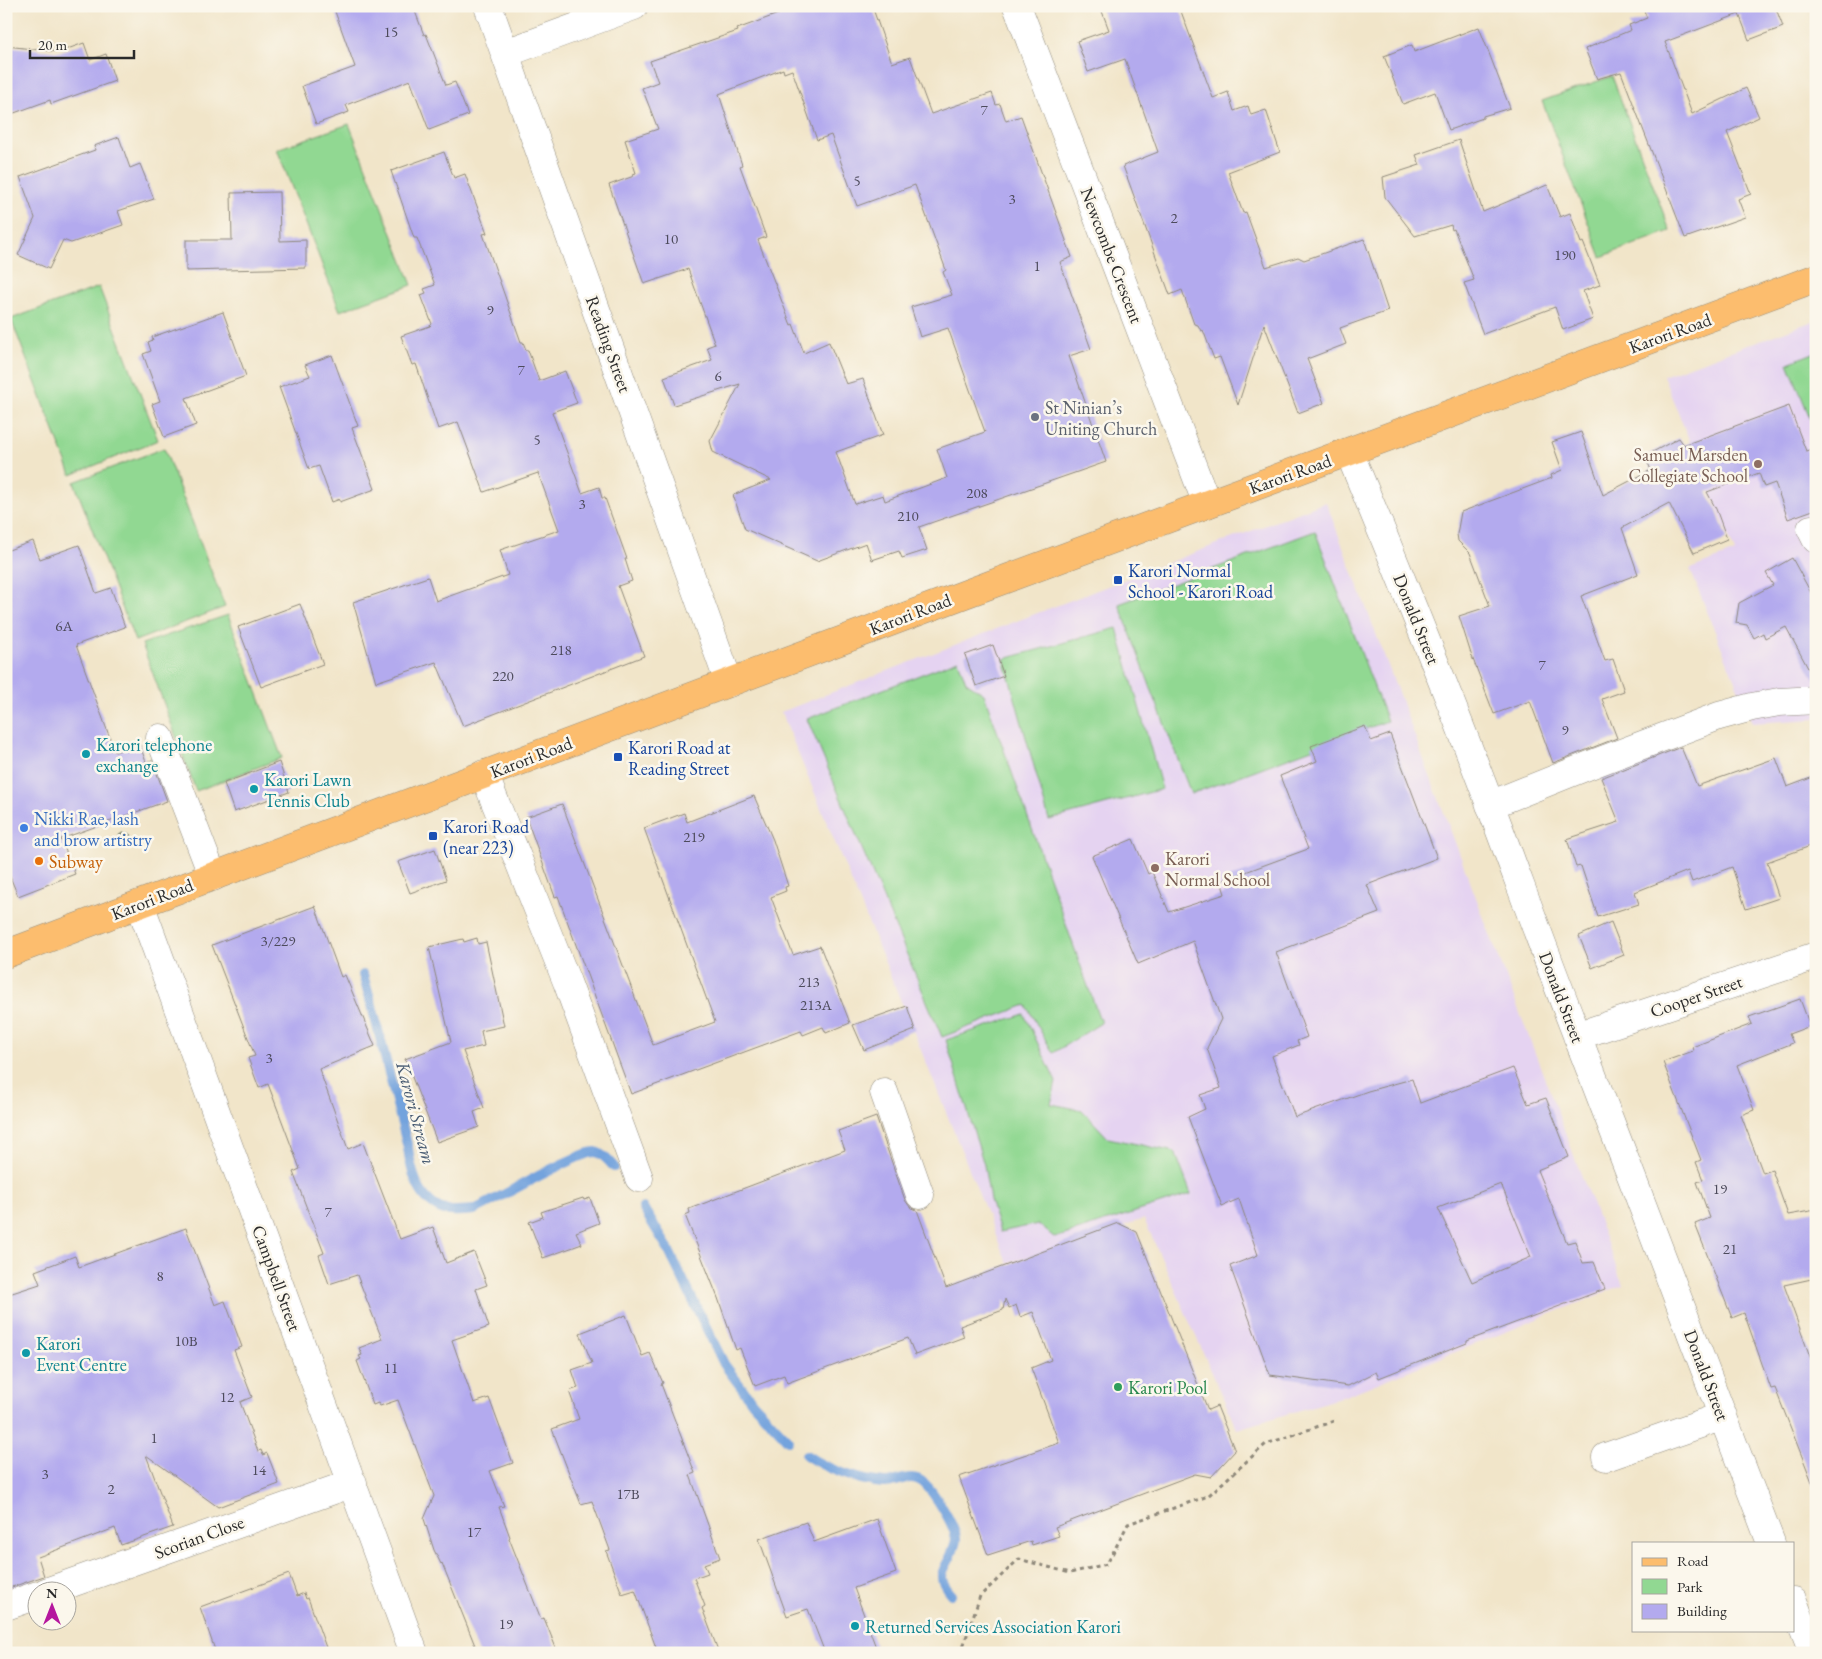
<svg xmlns="http://www.w3.org/2000/svg" width="1822" height="1659" viewBox="0 0 1822 1659" font-family="'EB Garamond',serif">
  <style>
    .built { fill: #e5d3f1 }
    .green { fill: #91d892; stroke: #5e825e }
    .lines { fill: none; stroke-linecap: round; stroke-linejoin: round }
    .stream { stroke: #73a3dd; stroke-width: 10 }
    .building { fill: #b3aaee; fill-rule: evenodd }
    .minor-casing { stroke: #8e887a; stroke-width: 29 }
    .major-casing { stroke: #8e887a; stroke-width: 29 }
    .path { stroke: #8e887a; stroke-width: 3; stroke-dasharray: 4 4; stroke-linecap: butt }
    .minor { stroke: #fff; stroke-width: 28 }
    .major { stroke: #fcbd6e; stroke-width: 28 }
    .tree { fill: #929680 }
    .worship-dot { fill: #6b7280; stroke: #fbf7ec; stroke-width: 2 }
    .education-dot { fill: #8d6e63; stroke: #fbf7ec; stroke-width: 2 }
    .transit-dot { fill: #1a4fb4; stroke: #fbf7ec; stroke-width: 2 }
    .culture-dot { fill: #0f9aa8; stroke: #fbf7ec; stroke-width: 2 }
    .shop-dot { fill: #3f7fe0; stroke: #fbf7ec; stroke-width: 2 }
    .food-dot { fill: #e8710a; stroke: #fbf7ec; stroke-width: 2 }
    .leisure-dot { fill: #2e9e5b; stroke: #fbf7ec; stroke-width: 2 }
    .labels { text-anchor: middle; dominant-baseline: central; stroke-width: 5; stroke-linejoin: round; paint-order: stroke }
    .number-label { font-size: 15px; fill: #4d4b5c }
    .street-label { font-size: 18px; fill: #2b2b2b; stroke: #fbf7ec }
    .worship-label { font-size: 18px; fill: #5b616d; stroke: #fbf7ec; text-anchor: start }
    .education-label { font-size: 18px; fill: #785e54; stroke: #fbf7ec; text-anchor: end }
    .transit-label { font-size: 18px; fill: #164399; stroke: #fbf7ec; text-anchor: start }
    .culture-label { font-size: 18px; fill: #0d838f; stroke: #fbf7ec; text-anchor: start }
    .shop-label { font-size: 18px; fill: #366cbe; stroke: #fbf7ec; text-anchor: start }
    .food-label { font-size: 18px; fill: #c56008; stroke: #fbf7ec; text-anchor: start }
    .leisure-label { font-size: 18px; fill: #27864d; stroke: #fbf7ec; text-anchor: start }
    .water-label { font-size: 19px; font-style: italic; fill: #485b72; stroke: #fbf7ec }
  </style>
  <rect width="100%" height="100%" fill="#fbf7ec"/>
  <filter id="ink" filterUnits="userSpaceOnUse"><feTurbulence type="fractalNoise" baseFrequency=".02" numOctaves="2"/><feDisplacementMap in="SourceGraphic" scale="10" xChannelSelector="R" yChannelSelector="G"/><feConvolveMatrix kernelMatrix="1 2 1 2 8 2 1 2 1" color-interpolation-filters="sRGB"/></filter>
  <filter id="wash" filterUnits="userSpaceOnUse"><feTurbulence type="fractalNoise" baseFrequency=".0096" numOctaves="4" result="noise"/><feDisplacementMap in="SourceGraphic" scale="20" xChannelSelector="R" yChannelSelector="G"/><feGaussianBlur stdDeviation="1.12" result="paint"/><feColorMatrix in="noise" values="0 0 0 0 0 0 0 0 0 0 0 0 0 0 0 0 0 1.4 0 .05"/><feComposite in="paint" operator="in"/></filter>
  <g filter="url(#wash)">
    <rect width="100%" height="100%" fill="#f1e5c9"/>
    <path class="built" d="M1816,320V719L1752,723L1690,569L1735,552L1663,376Z
      M1326,502L1623,1285L1340,1398L1237,1429L1144,1219L1007,1263L910,1023L781,712Z"/>
    <path class="green" d="M1612,76L1670,231L1601,257L1542,101Z
      M349,124L412,285L340,311L277,149Z
      M99,287L158,440L71,475L11,319Z
      M1816,352V433L1788,363Z
      M164,448L225,607L135,641L74,482Z
      M1315,531L1387,721L1191,794L1119,604Z
      M228,615L282,758L196,791L142,644Z
      M1117,628L1162,789L1049,820L1004,659Z
      M958,660L966,682L984,694L1101,1023L1053,1053L1026,1005L942,1037L807,719Z
      M1024,1014L1056,1082L1051,1104L1082,1110L1108,1138L1175,1152L1191,1194L1055,1238L1038,1224L1000,1232L990,1200L984,1165L946,1040Z"/>
    <g class="lines">
      <path class="stream" d="M363,975L372,1006L408,1148C411,1170 417,1197 439,1208C449,1213 464,1211 474,1210C495,1201 580,1150 596,1152C603,1154 609,1161 614,1167
        M643,1208L666,1245L724,1364L753,1403L788,1440
        M806,1455C826,1469 860,1481 884,1483C897,1484 910,1471 924,1483C934,1492 955,1526 956,1539C956,1542 955,1544 954,1547C948,1570 932,1572 951,1594"/>
    </g>
    <g id="blocks">
      <path class="building" d="M333,6H413L424,35L426,34L446,85L455,82L468,115L429,130L410,80L346,105L349,112L316,124L302,86L355,67Z
        M800,6H872L892,63L910,57L931,114L992,93L996,105L1000,104L1006,121L1021,116L1072,257L1060,262L1091,349L1069,356L1106,462L919,527L927,550L902,558L899,551L872,560L866,543L817,561L745,529L733,495L771,480L713,452L710,441L740,384L674,405L664,377L712,360L707,347L715,344L688,269L644,284L609,185L634,176L633,174L636,173L625,140L658,129L642,88L658,82L650,61L738,31L737,29ZM783,69L784,73L792,70L817,140L831,135L857,206L915,185L946,270L943,272L952,295L911,307L920,337L948,328L985,432L937,449L947,478L885,501L883,495L855,504L836,452L883,435L863,379L846,384L829,342L804,353L793,324L791,325L758,240L766,237L740,166L742,165L719,94Z
        M1100,6H1179L1213,98L1228,92L1234,111L1248,106L1251,115L1266,110L1280,152L1228,172L1243,213L1246,212L1266,267L1298,257L1304,260L1364,239L1388,311L1340,328L1346,344L1307,359L1324,403L1298,413L1264,324L1238,405L1220,357L1214,359L1203,330L1201,331L1198,325L1194,324L1182,290L1170,295L1123,166L1158,152L1125,59L1088,72L1077,41L1109,30Z
        M1642,6H1775L1783,27L1749,40L1739,14L1665,42L1692,114L1746,88L1759,117L1727,132L1751,194L1738,199L1745,217L1685,238L1621,72L1597,79L1585,49L1631,30L1629,25L1647,18Z
        M1479,27L1510,108L1483,116V118L1449,130L1435,92L1403,104L1384,56L1412,45L1414,52Z
        M84,43L90,60L106,54L115,81L51,104L50,100L6,116V46L59,52Z
        M119,137L130,168L140,164L154,199L118,211L123,225L71,243L63,240L49,269L18,255L35,218L20,177L95,150L94,146Z
        M1459,140L1483,212L1547,185L1560,217L1570,213L1581,243L1583,242L1600,285L1583,291L1593,319L1563,330L1555,307L1483,334L1464,283L1474,280L1454,229L1452,230L1451,225L1415,236L1385,197L1383,177L1420,165L1416,155Z
        M444,152L454,178L465,174L487,233L483,234L521,342H523L526,350H528L539,381L565,371L577,403L552,412L582,493L599,487L602,498H605L627,559H625L632,581L618,586L644,656L463,726L436,662L376,682L353,602L428,577L436,601L508,575L500,550L559,530L538,473L484,492L458,422L438,429L416,364L412,365L401,336L430,326L432,324L421,295L426,293L424,289L435,285L417,238H414L391,171Z
        M279,192L280,241L306,240V268L186,271V240H232L231,193Z
        M223,312L246,376L186,398L196,425L164,437L152,404L160,401L143,354L151,351L148,342L153,340L152,337Z
        M332,355L358,426L352,428L375,489L340,502V499L332,502L319,466L309,469L279,387L310,376L305,365Z
        M1789,406L1806,451L1816,447V509L1788,519L1775,483L1764,487L1759,473L1707,492L1716,509L1727,539L1694,553L1669,503L1622,528L1638,574L1581,596L1605,661L1613,659L1624,691L1602,699L1617,738L1553,763L1530,701L1494,714L1471,654L1459,616L1490,606L1470,553L1458,541L1457,534L1461,512L1552,478L1551,475L1562,470L1552,442L1581,432L1603,495L1651,470L1645,456L1679,438L1684,445Z
        M33,541L40,559L79,545L96,593L111,588L125,627L76,645L115,752L139,743L146,762L152,760L167,801L61,839L75,874L18,896L6,867V551Z
        M1792,558L1816,602V683L1786,627L1765,638L1763,633L1754,638L1747,625L1736,623L1739,603L1773,585L1766,573Z
        M300,604L323,664L261,687L238,627Z
        M993,645L1004,676L976,686L965,655Z
        M1365,726L1371,741L1390,734L1437,858L1367,885L1379,913L1276,952L1307,1037L1297,1041L1299,1045L1272,1056L1295,1117L1368,1091L1412,1079L1420,1103L1513,1068L1528,1104L1546,1098L1569,1157L1537,1170L1567,1243L1575,1241L1583,1263L1594,1262L1605,1289L1467,1341V1343L1379,1378L1376,1372L1348,1386L1270,1375L1230,1266L1258,1255L1239,1199L1222,1206L1188,1117L1205,1109L1200,1095L1221,1088L1207,1048L1221,1019L1193,941L1138,964L1092,856L1133,839L1148,874L1152,872L1169,912L1225,894L1221,881L1308,849L1280,776L1317,761L1311,746ZM1501,1184L1531,1257L1472,1282L1438,1208Z
        M1681,747L1697,786L1776,758L1787,787L1816,776V844L1767,862L1779,898L1746,909L1732,867L1692,882L1688,871L1635,892L1639,904L1598,917L1581,866L1576,867L1567,839L1619,822L1601,778Z
        M279,762L289,792L234,812L224,783Z
        M754,796L773,840L788,886L785,887L786,891L771,897L793,955L820,946L850,1023L826,1033L823,1027L803,1035L801,1031L631,1094L558,896L555,897L526,817L562,804L653,1045L715,1022L644,828L684,813L687,822Z
        M435,849L446,880L410,893L398,862Z
        M315,906L341,977L345,975L375,1046L319,1069L348,1149L363,1143L400,1239L433,1227L446,1263L474,1252L487,1285L476,1289L489,1327L452,1340L474,1403L489,1398L513,1463L490,1471L504,1506L499,1507L510,1537L509,1538L541,1619L544,1618L558,1653H478L442,1563L441,1564L434,1550L424,1519L434,1496L398,1400L380,1406L378,1403L373,1405L357,1361L361,1359L359,1356L362,1355L359,1348L382,1339L357,1275L329,1284L319,1255L324,1253L293,1172L300,1169L268,1084L259,1088L248,1058L255,1056L212,945Z
        M1611,922L1624,955L1592,968L1579,936Z
        M477,938L478,944L486,942L504,1026L481,1031L484,1046L463,1051L484,1108L474,1112L479,1127L437,1142L405,1059L451,1042L429,947L463,939L464,942Z
        M1800,999L1810,1026L1789,1034L1793,1043L1737,1065L1754,1110L1741,1115L1763,1173L1772,1170L1788,1215L1816,1210V1278L1784,1285L1816,1373V1486L1814,1487L1775,1388L1771,1389L1744,1313L1732,1318L1695,1224L1710,1218L1697,1182L1703,1180L1696,1162L1701,1160L1663,1062L1693,1051L1692,1047L1752,1024L1749,1017Z
        M907,1006L915,1030L864,1050L853,1025Z
        M876,1117L905,1200L910,1207L917,1210L946,1288L1118,1223L1137,1232L1208,1410L1217,1406L1235,1451L1211,1477L1195,1474L1055,1527L1059,1536L1032,1545L1031,1541L988,1555L959,1477L1059,1443L1031,1368L1051,1360L1033,1312L1020,1317L1016,1305L1009,1308L1005,1299L1003,1310L960,1326L964,1337L915,1355L908,1338L787,1383L784,1375L755,1386L740,1348L736,1350L718,1298L685,1215L690,1213L689,1209L845,1150L838,1131Z
        M583,1198L584,1200L590,1198L599,1223L576,1232L582,1244L543,1258L529,1222L543,1217L541,1212Z
        M186,1228L215,1305L225,1301L242,1347L234,1350L252,1397L240,1402L258,1451L261,1450L263,1455L267,1453L279,1484L218,1507L146,1455L173,1527L121,1545L115,1528L38,1557L44,1576L6,1589V1295L40,1284L35,1271L75,1256L79,1267Z
        M626,1315L642,1356L650,1353L663,1383L661,1384L695,1473L690,1475L720,1558L704,1564L708,1573L694,1578L705,1606L702,1608L719,1653H658L635,1590L622,1594L606,1551L610,1550L592,1501L581,1504L552,1429L579,1419L569,1391L578,1388L572,1370L592,1363L580,1333Z
        M877,1519L896,1573L854,1588L878,1653H825L808,1609L787,1616L759,1539L806,1522L814,1542Z
        M289,1574L297,1596L304,1593L306,1599L308,1598L328,1653H216L200,1607Z"/>
    </g>
  </g>
  <g filter="url(#ink)">
    <use href="#blocks" fill-opacity="0" stroke="#8e887a" stroke-width="1"/>
    <g class="lines">
      <defs>
        <path id="minor" d="M488,6L729,683
          M1017,6L1207,504
          M506,53L634,6
          M1349,452C1398,570 1446,688 1491,807C1520,884 1548,961 1578,1038C1643,1206 1707,1374 1771,1543
          M1811,529L1816,539
          M160,738L213,877
          M484,774L567,982L639,1178
          M1490,805L1600,761L1719,716L1752,707L1779,702L1816,700
          M140,904L414,1653
          M1577,1036L1816,956
          M884,1092L920,1195
          M1606,1457L1723,1416
          M46,1592L353,1483
          M1793,1601L1813,1653
          M6,1606L38,1595"/>
        <path id="major" d="M6,954L968,593L1816,278"/>
      </defs>
      <use href="#minor" class="minor-casing"/>
      <use href="#major" class="major-casing"/>
      <path class="path" d="M961,1653L980,1596L1019,1559L1070,1573L1107,1564L1128,1524L1208,1496L1266,1444L1337,1420"/>
      <use href="#minor" class="minor"/>
      <use href="#major" class="major"/>
    </g>
    <circle class="tree" cx="125" cy="840" r="8"/>
  </g>
  <circle class="worship-dot" cx="1035" cy="417" r="5"/>
  <g class="education-dot">
    <circle cx="1758" cy="464" r="5"/>
    <circle cx="1155" cy="868" r="5"/>
  </g>
  <g class="transit-dot">
    <rect x="1113" y="575" width="10" height="10" rx="2.5"/>
    <rect x="613" y="752" width="10" height="10" rx="2.5"/>
    <rect x="428" y="831" width="10" height="10" rx="2.5"/>
  </g>
  <g class="culture-dot">
    <circle cx="86" cy="754" r="5"/>
    <circle cx="254" cy="789" r="5"/>
    <circle cx="26" cy="1353" r="5"/>
    <circle cx="855" cy="1626" r="5"/>
  </g>
  <circle class="shop-dot" cx="24" cy="828" r="5"/>
  <circle class="food-dot" cx="39" cy="861" r="5"/>
  <circle class="leisure-dot" cx="1118" cy="1387" r="5"/>
  <g class="labels">
    <g class="number-label">
      <text x="391" y="31">15</text>
      <text x="984" y="109">7</text>
      <text x="857" y="180">5</text>
      <text x="1012" y="198">3</text>
      <text x="1174" y="217">2</text>
      <text x="671" y="238">10</text>
      <text x="1565" y="254">190</text>
      <text x="1037" y="265">1</text>
      <text x="490" y="309">9</text>
      <text x="521" y="369">7</text>
      <text x="718" y="375">6</text>
      <text x="537" y="439">5</text>
      <text x="977" y="492">208</text>
      <text x="582" y="503">3</text>
      <text x="908" y="515">210</text>
      <text x="64" y="625">6A</text>
      <text x="561" y="649">218</text>
      <text x="1542" y="664">7</text>
      <text x="503" y="675">220</text>
      <text x="1565" y="729">9</text>
      <text x="694" y="836">219</text>
      <text x="278" y="940">3/229</text>
      <text x="809" y="981">213</text>
      <text x="816" y="1004">213A</text>
      <text x="269" y="1057">3</text>
      <text x="1720" y="1188">19</text>
      <text x="328" y="1211">7</text>
      <text x="1730" y="1248">21</text>
      <text x="160" y="1275">8</text>
      <text x="186" y="1340">10B</text>
      <text x="391" y="1367">11</text>
      <text x="227" y="1396">12</text>
      <text x="154" y="1437">1</text>
      <text x="259" y="1469">14</text>
      <text x="45" y="1473">3</text>
      <text x="111" y="1488">2</text>
      <text x="628" y="1493">17B</text>
      <text x="474" y="1531">17</text>
      <text x="506" y="1623">19</text>
    </g>
    <g class="street-label">
      <text transform="translate(1112 255) rotate(69)">Newcombe Crescent</text>
      <text transform="translate(1670 333) rotate(-20)">Karori Road</text>
      <text transform="translate(609 344) rotate(70)">Reading Street</text>
      <text transform="translate(1290 474) rotate(-20)">Karori Road</text>
      <text transform="translate(910 614) rotate(-21)">Karori Road</text>
      <text transform="translate(1417 619) rotate(68)">Donald Street</text>
      <text transform="translate(531 757) rotate(-21)">Karori Road</text>
      <text transform="translate(152 899) rotate(-21)">Karori Road</text>
      <text transform="translate(1696 996) rotate(-19)">Cooper Street</text>
      <text transform="translate(1562 997) rotate(69)">Donald Street</text>
      <text transform="translate(277 1278) rotate(70)">Campbell Street</text>
      <text transform="translate(1707 1375) rotate(69)">Donald Street</text>
      <text transform="translate(199 1537) rotate(-20)">Scorian Close</text>
    </g>
    <g class="worship-label">
      <text x="1045" y="407">St Ninian’s<tspan x="1045" dy="21">Uniting Church</tspan></text>
    </g>
    <g class="education-label">
      <text x="1748" y="454">Samuel Marsden<tspan x="1748" dy="21">Collegiate School</tspan></text>
      <text x="1165" y="858" text-anchor="start">Karori<tspan x="1165" dy="21">Normal School</tspan></text>
    </g>
    <g class="transit-label">
      <text x="1128" y="570">Karori Normal<tspan x="1128" dy="21">School - Karori Road</tspan></text>
      <text x="628" y="747">Karori Road at<tspan x="628" dy="21">Reading Street</tspan></text>
      <text x="443" y="826">Karori Road<tspan x="443" dy="21">(near 223)</tspan></text>
    </g>
    <g class="culture-label">
      <text x="96" y="744">Karori telephone<tspan x="96" dy="21">exchange</tspan></text>
      <text x="264" y="779">Karori Lawn<tspan x="264" dy="21">Tennis Club</tspan></text>
      <text x="36" y="1343">Karori<tspan x="36" dy="21">Event Centre</tspan></text>
      <text x="865" y="1626">Returned Services Association Karori</text>
    </g>
    <g class="shop-label">
      <text x="34" y="818">Nikki Rae, lash<tspan x="34" dy="21">and brow artistry</tspan></text>
    </g>
    <g class="food-label">
      <text x="49" y="861">Subway</text>
    </g>
    <g class="leisure-label">
      <text x="1128" y="1387">Karori Pool</text>
    </g>
    <g class="water-label">
      <text transform="translate(416 1113) rotate(75)">Karori Stream</text>
    </g>
  </g>
  <rect width="1822" height="1659" fill="none" stroke="#fbf7ec" stroke-width="25"/>
  <rect x="1632" y="1542" width="162" height="90" fill="#fbf7ec" stroke="#a8a59f"/>
  <rect x="1642" y="1558" width="25" height="8" fill="#fcbd6e" stroke="#a8a59f"/>
  <text x="1677" y="1566" font-size="15" fill="#2b2b2b">Road</text>
  <rect x="1642" y="1579" width="25" height="15" fill="#91d892" stroke="#a8a59f"/>
  <text x="1677" y="1592" font-size="15" fill="#2b2b2b">Park</text>
  <rect x="1642" y="1604" width="25" height="15" fill="#b3aaee" stroke="#a8a59f"/>
  <text x="1677" y="1616" font-size="15" fill="#2b2b2b">Building</text>
  <g transform="translate(52 1606)"><circle r="24" fill="#fbf7ec" stroke="#a8a59f"/>
  <path d="M0-4L9 19L0 12L-9 19Z" fill="#b5179e"/>
  <text y="-8" font-size="14" font-weight="bold" text-anchor="middle" fill="#2b2b2b">N</text>
  </g>
  <path d="M30 50v8h104v-8" fill="none" stroke="#2b2b2b" stroke-width="2.5"/>
  <text x="38" y="50" font-size="15" fill="#2b2b2b" stroke="#fbf7ec" stroke-width="4" paint-order="stroke">20 m</text>
</svg>
